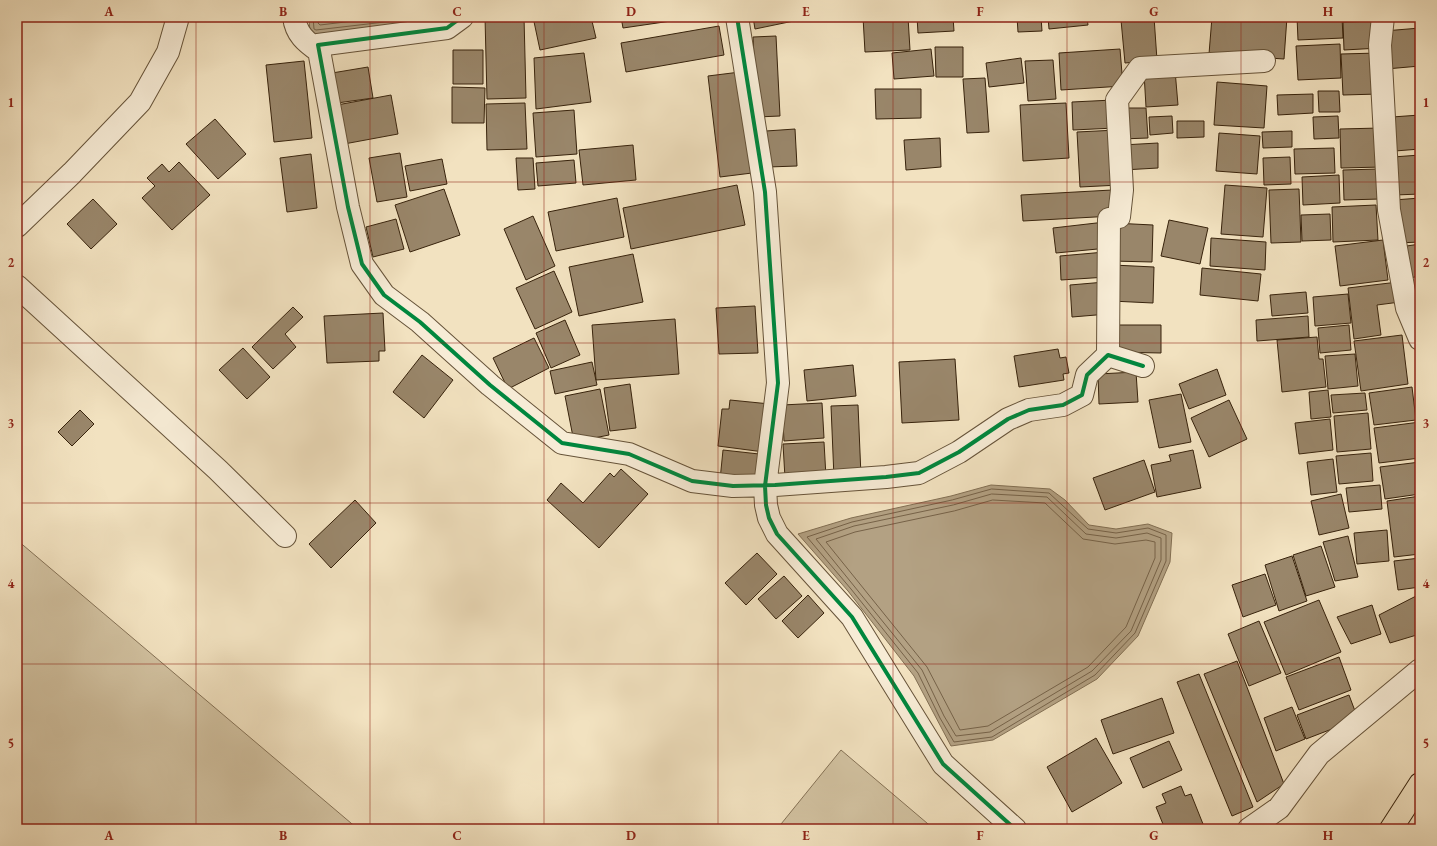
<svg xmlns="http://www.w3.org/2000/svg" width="1437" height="846" viewBox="0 0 1437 846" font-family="'EB Garamond',serif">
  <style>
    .green { fill: #d2c2a1; stroke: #857256 }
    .water { fill: #b3a183; stroke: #826f53 }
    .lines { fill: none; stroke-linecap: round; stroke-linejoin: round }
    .shore { stroke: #766248; stroke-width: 1 }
    .building { fill: #99866a; stroke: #38230c }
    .minor-casing { stroke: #665339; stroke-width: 24 }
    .major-casing { stroke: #38230c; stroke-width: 24 }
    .minor { stroke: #f7ecd6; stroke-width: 22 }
    .major { stroke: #f2e2c0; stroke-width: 22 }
    .cycleway-casing { stroke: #f7ecd6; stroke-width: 6 }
    .cycleway { stroke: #00873e; stroke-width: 4 }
    .grid { fill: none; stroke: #8f2418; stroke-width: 1; stroke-opacity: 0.55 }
    .neatline { fill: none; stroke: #8f2418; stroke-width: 1.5 }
    .grid-label { font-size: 13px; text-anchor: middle; font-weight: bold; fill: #8f2418 }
  </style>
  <rect width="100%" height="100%" fill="#f2e2c0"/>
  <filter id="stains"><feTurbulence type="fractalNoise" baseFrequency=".005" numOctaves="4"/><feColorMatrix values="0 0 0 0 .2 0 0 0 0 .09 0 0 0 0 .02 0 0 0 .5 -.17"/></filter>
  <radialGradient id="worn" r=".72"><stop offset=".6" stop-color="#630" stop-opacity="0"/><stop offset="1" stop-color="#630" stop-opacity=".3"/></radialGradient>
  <path class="green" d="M17,540L358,829H17Z
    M841,750L934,829H777Z"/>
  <path class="water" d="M309,17H434L430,21L310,35Z
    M991,485L1050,489L1065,500L1089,525L1116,529L1148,524L1172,533L1170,562L1138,636L1097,679L993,740L951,746L914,676L848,591L798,534L851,518L951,496Z"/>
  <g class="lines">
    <path class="shore" d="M313,17L314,29L316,30L428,17
      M318,17V23L320,25L387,17
      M992,489L1049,493L1088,529L1116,533L1148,528L1166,535V561L1135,633L1095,675L992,737L954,742L940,718L918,673L851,589L807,537L852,522L952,500Z
      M992,494L1047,497L1086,534L1116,538L1147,533L1161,538V560L1131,631L1092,671L990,732L956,736L944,716L922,670L816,539L854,526L953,505Z
      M993,500L1045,503L1083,539L1115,544L1146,540L1155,542V558L1126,627L1088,667L988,726L960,730L927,667L826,542L855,532L954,511Z"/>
  </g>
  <path class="building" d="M485,17H524L526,98L487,99Z
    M533,17H591L596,38L540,50Z
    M621,17H670L671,21L623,28Z
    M753,17H813L755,29Z
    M863,17H908L910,50L865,52Z
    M917,17H953L954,31L918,33Z
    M1017,17H1041L1042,31L1018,32Z
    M1048,17H1087L1088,25L1049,29Z
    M1092,17H1120V18L1093,20Z
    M1154,17L1157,60L1125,63L1121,20Z
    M1165,17H1194V18L1165,19Z
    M1212,17H1287L1284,59L1209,54Z
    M1297,17H1342L1343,38L1298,40Z
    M1379,21L1380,48L1344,50L1343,22Z
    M719,26L724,55L626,72L621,43Z
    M1420,28V66L1386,69L1384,31Z
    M776,36L780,116L757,117L753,37Z
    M1340,44L1341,78L1298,80L1296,46Z
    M935,47H963V77H936Z
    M931,49L934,76L894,79L892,53Z
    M1120,49L1123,86L1061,90L1059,53Z
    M453,50H483V84H453Z
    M584,53L591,102L536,109L534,58Z
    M1378,53L1379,94L1343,95L1341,54Z
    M1021,58L1024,83L989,87L986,63Z
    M1053,60L1056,99L1028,101L1025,61Z
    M304,61L312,138L274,142L266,65Z
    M368,67L373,98L330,104L326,74Z
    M1175,70L1178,105L1146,107L1144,73Z
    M740,72L752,173L720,177L708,76Z
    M985,78L989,132L967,133L963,79Z
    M1217,82L1267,86L1264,128L1214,125Z
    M452,87L485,88L484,123H452Z
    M875,89H921V118L876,119Z
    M1318,91H1339L1340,112H1319Z
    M1313,94V113L1278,115L1277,95Z
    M391,95L398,134L344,144L337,105Z
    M1113,100L1115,128L1073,130L1072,102Z
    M525,103L527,149L487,150L486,104Z
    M1066,103L1069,158L1023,161L1020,105Z
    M1119,108H1146L1148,138L1121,139Z
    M574,110L577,154L536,157L533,113Z
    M1420,115V149L1395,151L1392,117Z
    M1172,116L1173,133L1150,135L1149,117Z
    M1338,116L1339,138L1314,139L1313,117Z
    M215,119L246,154L218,179L186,144Z
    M1177,121H1204V137L1177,138Z
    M1380,128L1382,167L1341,168L1340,129Z
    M795,129L797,166L768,167L766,131Z
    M1117,130L1120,185L1080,187L1077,132Z
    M1292,131V147L1263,148L1262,132Z
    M1219,133L1260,136L1257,174L1216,171Z
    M940,138L941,167L906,170L904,140Z
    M1158,143V168L1123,170L1122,145Z
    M633,145L636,180L583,185L579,150Z
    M1334,148L1335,173L1295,174L1294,149Z
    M400,153L407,197L377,202L369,158Z
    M311,154L317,208L287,212L280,158Z
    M1420,155V194L1395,195L1393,157Z
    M1290,157L1291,184L1264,185L1263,158Z
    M516,158H533L535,189L518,190Z
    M442,159L447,184L410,191L405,166Z
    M574,160L576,183L538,186L536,163Z
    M179,162L210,195L172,230L142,198L155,186L147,178L162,164L169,172Z
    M1379,169L1380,199L1344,200L1343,170Z
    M1339,175L1340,203L1303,205L1302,177Z
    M737,185L745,225L631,249L623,208Z
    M1225,185L1267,188L1263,237L1221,234Z
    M444,189L460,235L410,252L395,205Z
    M1299,189L1301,242L1271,243L1269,190Z
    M1112,190L1113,216L1023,221L1021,195Z
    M617,198L624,237L556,251L548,212Z
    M1420,198V242L1397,243L1394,200Z
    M93,199L117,224L91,249L67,224Z
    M1376,205L1378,240L1333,242L1332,207Z
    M1330,214L1331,240L1302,241L1301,215Z
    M533,216L555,266L526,280L504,229Z
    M396,219L404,249L373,257L366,227Z
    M1169,220L1208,228L1200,264L1161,256Z
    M1105,222L1108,248L1056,253L1053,228Z
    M1113,223L1153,225L1152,262L1112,261Z
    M1211,238L1266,242L1265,270L1210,266Z
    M1383,240L1388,280L1340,286L1335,246Z
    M1420,244V276L1404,279L1400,247Z
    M1105,252L1107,277L1061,280L1060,256Z
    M633,254L643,302L579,316L569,267Z
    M1113,265L1154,267L1153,303L1111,301Z
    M1202,268L1261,274L1258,301L1200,295Z
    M554,271L572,312L535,329L516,288Z
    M1105,282L1108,314L1072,317L1070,285Z
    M1398,282L1400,302L1377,305L1381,335L1354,339L1348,288Z
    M1306,292L1308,313L1272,316L1270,295Z
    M1348,294L1351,323L1315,326L1313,297Z
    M755,306L758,353L719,354L716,308Z
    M293,307L303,317L285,334L296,347L273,369L252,347Z
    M383,313L385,351H379V361L327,363L324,316Z
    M1308,316L1309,337L1257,341L1256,320Z
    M675,319L679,374L596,380L592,325Z
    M565,320L580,355L551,368L536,333Z
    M1112,325H1161V353L1111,352Z
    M1349,325L1351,350L1320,353L1318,328Z
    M1402,335L1408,384L1361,391L1354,341Z
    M1317,337L1319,359H1323L1326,387L1282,392L1277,340Z
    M534,338L549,368L508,389L493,358Z
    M243,348L270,377L247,399L219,370Z
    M1058,349L1060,358L1066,357L1069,373L1063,374L1064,380L1019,387L1014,356Z
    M1355,354L1358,386L1328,389L1325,356Z
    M422,355L453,380L424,418L393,392Z
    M955,359L959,420L902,423L899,362Z
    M592,362L597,385L555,394L550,371Z
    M853,365L856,396L807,401L804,370Z
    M1217,369L1226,395L1189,409L1179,384Z
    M1136,372L1138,402L1099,404L1098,374Z
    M630,384L636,428L610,431L604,388Z
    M1412,387L1416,420L1374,425L1369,393Z
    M600,389L609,435L574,442L565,396Z
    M1328,390L1331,417L1311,419L1309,392Z
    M1365,393L1367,410L1333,413L1331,395Z
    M1181,394L1191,442L1159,448L1149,400Z
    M730,400L770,404L764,452L718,446L722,409H729Z
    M1229,400L1247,439L1209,457L1191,418Z
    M822,403L824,438L784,441L782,405Z
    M858,405L861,476L834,478L831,406Z
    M80,410L94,424L72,446L58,432Z
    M1368,413L1371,449L1337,452L1334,416Z
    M1330,419L1333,450L1299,454L1295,423Z
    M1420,422V458L1379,463L1374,428Z
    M824,442L826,477L785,478L783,444Z
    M723,450L759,454L756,485L720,480Z
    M1193,450L1201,488L1157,497L1151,465L1171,461L1169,455Z
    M1371,453L1373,481L1339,484L1336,456Z
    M1333,459L1337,492L1311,495L1307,462Z
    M1144,460L1155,492L1105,510L1093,478Z
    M1420,462V494L1385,499L1380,467Z
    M621,469L648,494L599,548L547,500L561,483L583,503L610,473L614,477Z
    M1380,485L1382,509L1349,512L1346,488Z
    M1341,494L1349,528L1319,535L1311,501Z
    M1420,496V554L1394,557L1387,501Z
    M355,500L376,523L331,568L309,544Z
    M1387,530L1389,561L1357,564L1354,533Z
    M1348,536L1358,577L1335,581L1323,542Z
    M1321,546L1335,587L1306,596L1293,555Z
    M757,553L777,574L746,605L725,583Z
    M1292,556L1307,601L1279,611L1265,565Z
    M1420,558V587L1398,590L1394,561Z
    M1265,574L1276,605L1243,617L1232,585Z
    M784,576L802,596L776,619L758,599Z
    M1420,594V634L1390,643L1379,615Z
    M808,595L824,613L798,638L782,621Z
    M1319,600L1341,652L1286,675L1264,622Z
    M1372,605L1381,634L1351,644L1337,617Z
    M1259,621L1281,673L1249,686L1228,634Z
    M1339,657L1351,690L1299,710L1286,677Z
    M1237,661L1284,784L1257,802L1204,674Z
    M1199,674L1253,807L1232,816L1177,682Z
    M1349,695L1358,719L1306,739L1297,715Z
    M1162,698L1174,733L1113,754L1101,720Z
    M1292,707L1305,739L1276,751L1264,718Z
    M1096,738L1122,783L1072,812L1047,767Z
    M1169,741L1182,770L1143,788L1130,758Z
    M1181,786L1185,796L1191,794L1205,829H1165L1156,807L1166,803L1162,794Z"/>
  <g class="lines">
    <defs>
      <path id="minor" d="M294,17C296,34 306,42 319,51
        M462,17L447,28L318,45L348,207L362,264L384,295L420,322L490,385L562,443L629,454L692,481L733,486L775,485L886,477L919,473L959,452L1008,419L1029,410L1063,405L1082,395L1087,375L1108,355L1143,366
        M737,17L765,192L778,383L765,486L766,505L769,518L777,534L852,617L943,764L1015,829
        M1383,17L1380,45L1389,210L1407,308L1420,339
        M17,226L72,173L140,102L168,52L178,17
        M17,286L218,470L285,536
        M1108,355L1109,219L1119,217L1122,190L1117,100L1140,68L1264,61
        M1249,829L1279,808L1319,754L1420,670"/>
      <path id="major" d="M1391,829L1420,784"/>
    </defs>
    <use href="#minor" class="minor-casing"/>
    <use href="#major" class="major-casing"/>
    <use href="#minor" class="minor"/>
    <use href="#major" class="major"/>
    <defs>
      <path id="cycleway" d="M462,17L447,28L318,45L348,207L362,264L384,295L420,322L490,385L562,443L629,454L692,481L733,486L775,485L886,477L919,473L959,452L1008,419L1029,410L1063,405L1082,395L1087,375L1108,355L1143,366
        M737,17L765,192L778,383L765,486L766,505L769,518L777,534L852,617L943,764L1015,829"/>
    </defs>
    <use href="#cycleway" class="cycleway-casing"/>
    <use href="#cycleway" class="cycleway"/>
  </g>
  <path class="grid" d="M196,17V829M370,17V829M544,17V829M718,17V829M893,17V829M1067,17V829M1241,17V829M17,182H1420M17,343H1420M17,503H1420M17,664H1420"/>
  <rect width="1437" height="846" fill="none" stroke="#f2e2c0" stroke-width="44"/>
  <rect x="22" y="22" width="1393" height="802" class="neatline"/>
  <g class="grid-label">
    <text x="109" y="16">A</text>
    <text x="283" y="16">B</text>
    <text x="457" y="16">C</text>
    <text x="631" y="16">D</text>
    <text x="806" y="16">E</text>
    <text x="980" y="16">F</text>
    <text x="1154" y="16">G</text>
    <text x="1328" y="16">H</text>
    <text x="11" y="107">1</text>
    <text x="1426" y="107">1</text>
    <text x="11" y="267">2</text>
    <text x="1426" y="267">2</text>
    <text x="11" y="428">3</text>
    <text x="1426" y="428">3</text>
    <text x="11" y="588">4</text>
    <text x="1426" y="588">4</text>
    <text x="11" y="748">5</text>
    <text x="1426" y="748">5</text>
    <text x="109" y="840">A</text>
    <text x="283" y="840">B</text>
    <text x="457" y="840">C</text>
    <text x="631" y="840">D</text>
    <text x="806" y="840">E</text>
    <text x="980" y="840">F</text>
    <text x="1154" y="840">G</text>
    <text x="1328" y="840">H</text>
  </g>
  <rect width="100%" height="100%" filter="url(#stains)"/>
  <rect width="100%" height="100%" fill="url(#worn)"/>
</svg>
